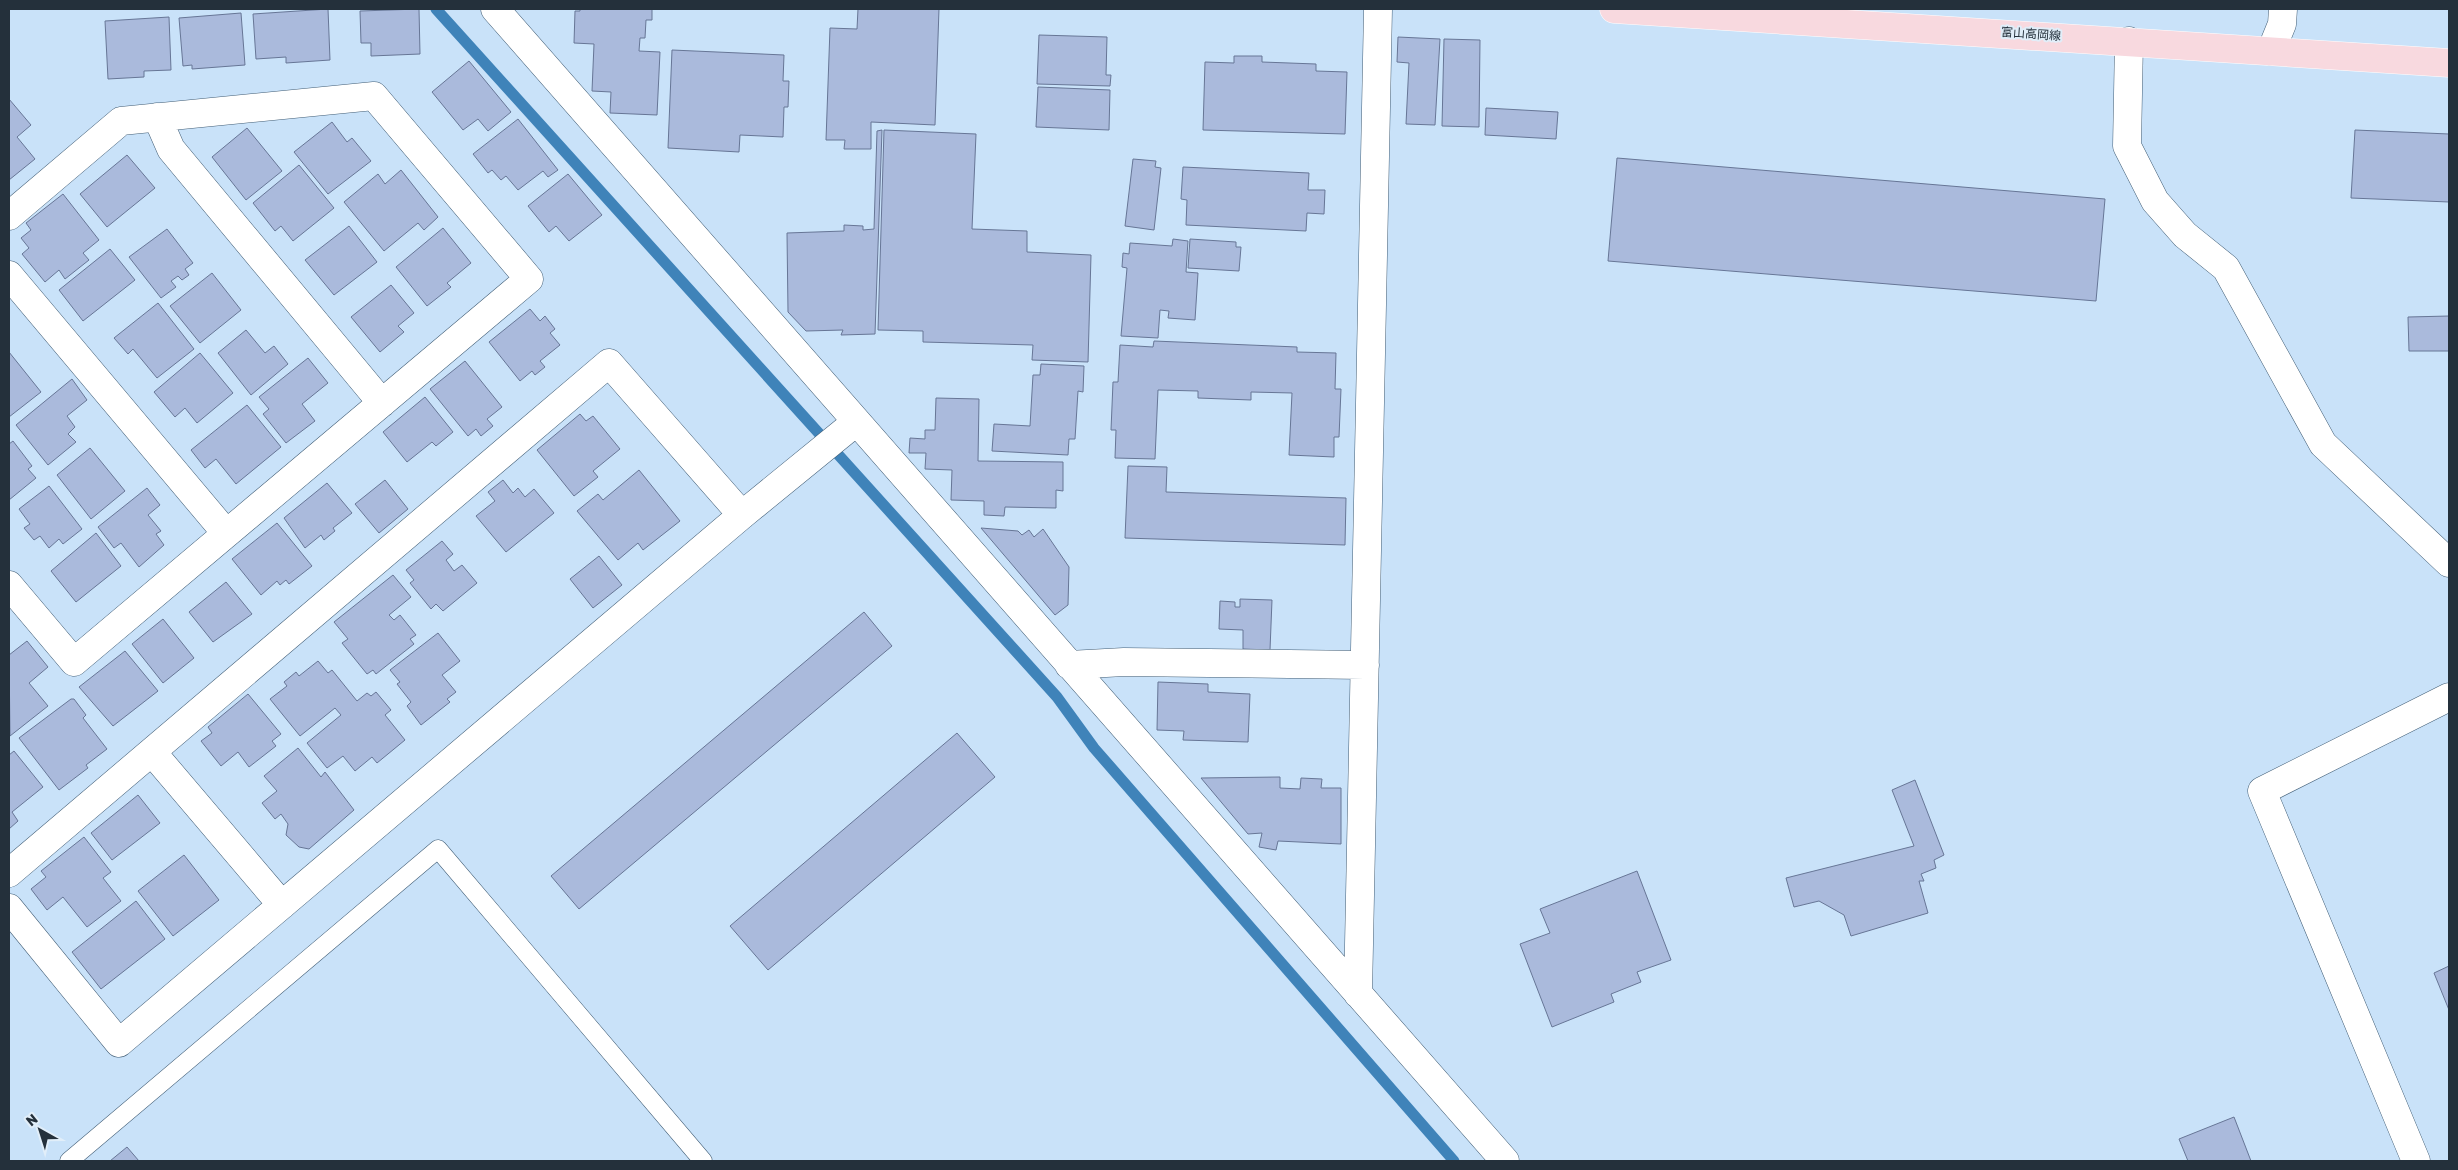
<svg xmlns="http://www.w3.org/2000/svg" width="2458" height="1170" viewBox="0 0 2458 1170" font-family="Rubik,'Noto Sans JP',sans-serif">
  <style>
    .lines { fill: none; stroke-linecap: round; stroke-linejoin: round }
    .stream { stroke: #3f83b9; stroke-width: 11 }
    .building { fill: #aabadc; stroke: #677696 }
    .lane-casing { stroke: #425e76; stroke-width: 19 }
    .street-casing { stroke: #425e76; stroke-width: 29 }
    .primary-casing { stroke: #fff; stroke-width: 29 }
    .lane { stroke: #fff; stroke-width: 18 }
    .street { stroke: #fff; stroke-width: 28 }
    .primary { stroke: #f8d9df; stroke-width: 28 }
    .labels { text-anchor: middle; dominant-baseline: central; stroke-width: 4; stroke-linejoin: round; paint-order: stroke }
    .street-label { font-size: 12px; fill: #24303b; stroke: #e1eef9 }
  </style>
  <rect width="100%" height="100%" fill="#c9e2f9"/>
  <g class="lines">
    <path class="stream" d="M436,9L1057,697L1094,748L1454,1161"/>
  </g>
  <path class="building" d="M328,9L330,60L286,63V57L256,59L253,14Z
    M419,9L420,54L371,56V43H361L360,11Z
    M580,9H652V20H646L645,38H640L639,51L660,52L657,115L610,113L611,92L592,91L594,44L574,43L575,11H580Z
    M858,9H939L935,125L871,122V149H844L845,140H826L830,28L857,29Z
    M241,13L245,65L192,69V65L183,66L179,18Z
    M169,17L171,70L144,71V77L108,79L105,21Z
    M1039,35L1107,37L1106,75H1111L1110,86L1037,84Z
    M1398,37L1440,39L1435,125L1406,124L1409,63L1397,62Z
    M1444,39L1480,40L1479,127L1442,126Z
    M672,50L784,55L783,81H789L788,107H784L783,137L740,135L739,152L668,148Z
    M1234,56H1262V62L1316,64V71L1347,72L1345,134L1203,130L1205,62L1234,63Z
    M469,61L511,112L488,131L478,119L463,130L432,92Z
    M1038,87L1110,90L1109,130L1036,127Z
    M9,99L31,125L17,137L35,159L9,180Z
    M1486,108L1558,112L1556,139L1485,135Z
    M518,119L558,170L548,177L543,171L518,190L506,176L501,180L492,170L488,173L473,154Z
    M332,122L347,142L352,138L371,161L328,194L294,152Z
    M247,128L282,171L246,200L212,157Z
    M882,130L875,334L841,335L843,330L806,331L788,312L787,233L844,231V225L863,226V230L874,229L877,131Z
    M884,130L976,134L972,229L1027,231V252L1091,255L1088,362L1032,360L1033,345L923,342V331L878,330Z
    M2355,130L2449,134V202L2351,198Z
    M127,155L155,188L107,227L80,194Z
    M1617,158L2105,199L2096,301L1608,261Z
    M1133,159L1156,161L1155,167L1161,168L1154,230L1125,226Z
    M299,165L334,208L293,241L281,226L275,231L253,203Z
    M1183,167L1309,173L1308,190H1325L1324,214L1307,213L1306,231L1186,225L1187,200L1181,199Z
    M401,170L438,217L424,230L418,223L384,251L344,202L378,174L385,184Z
    M568,174L602,215L569,241L556,226L549,232L528,206Z
    M63,194L99,240L83,253L89,260L65,279L59,270L45,282L22,254L29,248L21,238L31,230L26,223Z
    M349,226L377,262L334,295L305,260Z
    M443,228L471,263L447,283L451,287L427,306L396,267Z
    M167,229L193,263L185,269L189,275L182,280L178,276L171,281L176,287L161,298L129,257Z
    M1173,239L1188,241L1186,272L1198,273L1195,320L1168,318L1169,311L1160,310L1158,338L1121,336L1127,268L1122,267L1123,253L1129,254L1130,243L1172,246Z
    M1190,239L1236,242V247H1241L1239,271L1188,268Z
    M110,249L135,280L83,321L59,290Z
    M212,273L241,310L200,343L170,306Z
    M391,285L414,313L398,326L404,332L380,352L351,317Z
    M158,303L194,349L157,378L133,349L128,354L114,338Z
    M530,309L540,321L545,316L555,329L550,333L560,345L540,361L545,367L535,375L532,371L520,381L489,342Z
    M2449,316V351H2409L2408,317Z
    M246,330L265,353L274,346L288,364L251,395L218,353Z
    M1154,341L1297,347V352L1336,353L1335,389H1341L1339,437H1334V457L1289,455L1292,393L1251,392V400L1198,398V391L1158,390L1155,459L1115,458L1116,430H1111L1113,382H1118L1120,345L1153,347Z
    M9,352L41,392L9,417Z
    M200,353L233,393L197,423L185,408L175,417L154,392Z
    M308,358L328,383L302,404L315,421L286,443L263,414L269,409L259,397Z
    M465,361L502,407L487,419L493,426L481,436L476,429L468,436L430,389Z
    M1041,364L1084,366L1083,392L1078,391L1075,439H1069L1068,455L992,451L994,424L1030,426L1033,375H1040Z
    M72,379L87,400L67,416L75,427L68,434L76,442L48,465L16,425Z
    M425,397L453,432L436,446L432,442L407,462L383,432Z
    M936,398L979,399L978,461L1063,462V491L1056,490V508L1005,507L1004,516L984,515V501L951,500L952,470L925,469L926,453H909L910,438L925,439V430H935Z
    M247,405L281,447L236,484L216,459L205,468L191,450Z
    M580,414L586,421L593,416L620,449L593,471L598,477L574,496L537,450Z
    M13,441L32,466L28,469L36,478L9,500V444Z
    M90,448L125,491L91,519L57,475Z
    M1128,466L1167,467L1166,492L1346,498L1345,545L1125,538Z
    M639,470L680,521L643,550L638,543L618,560L577,511L598,494L603,500Z
    M385,480L408,509L379,533L355,504Z
    M503,480L513,493L518,488L525,497L534,489L554,513L506,552L476,516L495,501L488,492Z
    M327,483L352,513L333,528L335,531L324,540L321,535L305,548L284,518Z
    M49,486L82,529L63,544L59,539L49,548L40,536L34,540L24,528L30,524L19,509Z
    M147,488L160,505L148,515L161,531L156,534L164,545L139,567L121,543L114,548L98,527Z
    M277,523L312,566L289,584L286,580L280,585L277,581L261,595L232,559Z
    M981,528L1018,531L1022,535L1029,530L1034,537L1043,529L1069,567L1068,605L1055,615Z
    M96,533L121,566L76,602L51,571Z
    M442,541L453,554L446,560L454,571L462,565L477,583L443,611L436,604L431,609L410,583L414,580L406,570Z
    M599,556L622,585L593,608L570,579Z
    M393,575L411,597L389,615L394,620L400,615L416,635L410,639L414,644L376,674L373,670L367,674L342,643L348,639L334,622Z
    M226,582L252,614L213,642L189,612Z
    M1240,599L1272,600L1270,650L1243,649V630L1219,629L1220,601L1235,602V607H1240Z
    M864,612L892,646L579,909L551,876Z
    M163,619L194,658L163,683L132,644Z
    M438,633L460,661L442,675L456,692L447,699L450,702L421,725L407,706L411,702L397,684L400,682L390,670Z
    M27,641L48,667L29,683L48,706L10,736L9,655Z
    M125,651L158,691L113,726L79,687Z
    M318,661L328,673L332,670L357,701L367,693L371,696L376,692L391,710L385,715L405,740L377,763L372,757L355,771L343,756L327,768L307,743L341,715L335,708L300,736L270,699L287,686L284,682L296,672L299,676Z
    M1158,682L1208,684V692L1250,694L1248,742L1183,740L1184,731L1157,730Z
    M248,694L281,734L272,741L276,746L249,767L238,752L221,766L201,741L212,733L208,727Z
    M71,699H74L86,715L83,718L107,749L86,765L88,768L59,790L19,738Z
    M957,733L995,777L768,970L730,926Z
    M298,748L321,777L325,772L354,810L309,849L299,847L286,835L288,824L281,814L275,819L262,803L277,791L264,776Z
    M14,751L43,787L12,812L18,821L9,829V755Z
    M1280,777V788L1300,789L1301,778L1322,779L1321,788H1341V844L1278,841L1276,850L1259,847L1262,833L1248,834L1201,778Z
    M1915,780L1944,855L1934,860L1936,868L1921,874L1924,881H1919L1928,913L1851,936L1844,915L1819,901L1794,907L1786,878L1914,846L1892,790Z
    M138,795L160,823L112,860L91,833Z
    M84,837L111,872L103,878L121,901L87,927L63,897L47,910L31,889L46,877L41,871Z
    M184,855L219,900L173,936L138,891Z
    M1637,871L1671,960L1637,972L1641,982L1611,994L1614,1002L1552,1027L1520,944L1550,933L1540,909Z
    M136,901L165,939L101,989L72,952Z
    M2449,966V1010L2434,973Z
    M2234,1117L2251,1161H2188L2179,1139Z
    M127,1147L139,1161H110Z"/>
  <g class="lines">
    <defs>
      <path id="lane" d="M69,1161L438,849L703,1161"/>
      <path id="street" d="M495,9L1505,1161
        M2129,41L2127,146L2155,201L2185,235L2226,268L2323,444L2449,563
        M2271,51L2282,24L2283,9
        M157,117L171,149L382,403
        M9,216L121,121L374,96L529,279L74,662L9,585
        M9,275L226,533
        M1069,665L1124,662L1365,665
        M152,752L282,905
        M9,873L609,363L742,515
        M9,908L119,1043L742,515L856,422
        M1358,994L1378,9
        M2416,1161L2262,791L2449,697"/>
      <path id="primary" d="M1614,9L2449,63"/>
    </defs>
    <use href="#lane" class="lane-casing"/>
    <use href="#street" class="street-casing"/>
    <use href="#primary" class="primary-casing"/>
    <use href="#lane" class="lane"/>
    <use href="#street" class="street"/>
    <use href="#primary" class="primary"/>
  </g>
  <g class="labels">
    <g class="street-label">
      <text transform="translate(2031 34) rotate(4)">富山高岡線</text>
    </g>
  </g>
  <rect width="2458" height="1170" fill="none" stroke="#24303b" stroke-width="20"/>
  <g transform="translate(40 1130) rotate(321)" stroke="#e1eef9" stroke-width="4" paint-order="stroke">
  <path d="M0-4L9 19L0 12L-9 19Z" fill="#24303b"/>
  <text y="-8" font-size="14" font-weight="bold" text-anchor="middle" fill="#24303b">N</text>
  </g>
</svg>
